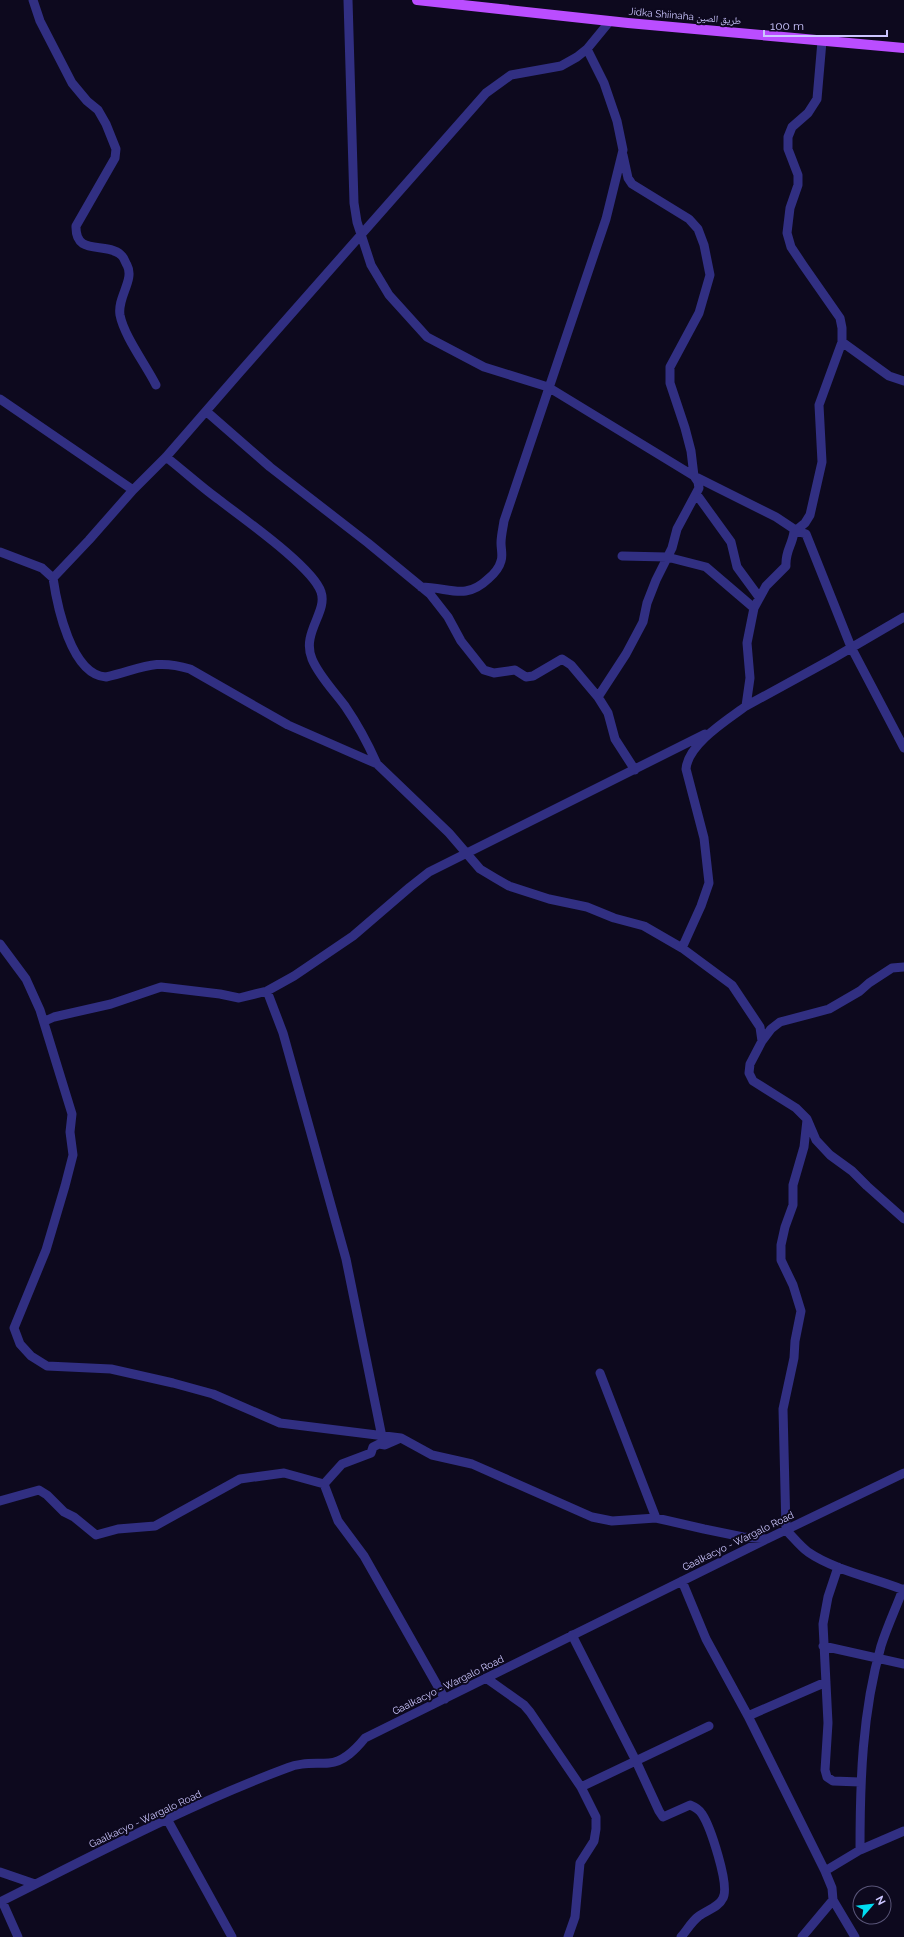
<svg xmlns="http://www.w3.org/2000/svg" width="904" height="1937" viewBox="0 0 904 1937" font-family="Raleway,'Noto Naskh Arabic',sans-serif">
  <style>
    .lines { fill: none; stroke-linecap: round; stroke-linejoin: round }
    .minor { stroke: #312f82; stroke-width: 9 }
    .primary { stroke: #ba4dff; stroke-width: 10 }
    .labels { text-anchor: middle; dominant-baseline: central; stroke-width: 4; stroke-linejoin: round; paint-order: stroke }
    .street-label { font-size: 10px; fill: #ccc6ff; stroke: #0d091e }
  </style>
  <rect width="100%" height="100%" fill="#0d091e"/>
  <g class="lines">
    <path class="minor" d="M33,0L40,21L72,83L87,101L98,110L106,124L116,149L115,158L76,226C75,257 106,241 121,255C124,257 125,262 127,265C135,280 117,297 120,315C124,336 146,365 156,385
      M348,0L354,203L357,222L371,265L389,295L427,337L484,367L548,387L694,476L776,517L797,531L806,534L851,647L904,748
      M842,342L889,376L904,381
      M0,399L133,490
      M207,412L270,467L368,543L430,594L448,617L461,641L484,670L494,673L515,670L526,677L533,676L562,659L571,665L598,697L608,713L615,739L635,770
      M166,457C184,471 200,486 218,499C241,517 313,567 321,592C328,612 301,633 312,659C319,676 334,691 345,706C356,722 369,746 377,764
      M697,495L731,542L737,567L759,597
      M0,552L42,568L53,578C57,605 71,675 106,677C141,669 154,658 190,669L288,725L377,764L449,833L480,869L495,878L509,886L549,899L587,907L614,918L644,926L682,948L732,985L760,1027L762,1041L750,1064L749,1073L753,1081L796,1108L807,1119L816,1140L830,1155L852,1171L867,1186L904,1219
      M622,556L667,557L706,567L754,608
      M53,578L89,540L133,490L166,457L240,372L486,93L511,75L561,66L577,57L587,49L610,21
      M421,587C449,587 465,601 488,579C494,574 499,569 501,561C503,556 501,549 501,543C501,536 503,528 504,521L606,219L623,150L617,121L604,83L587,49
      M598,697L626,654L643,622L647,603L656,580L672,548L677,529L699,488L698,482L694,476L691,451L685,428L670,383V367L699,313L710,275L704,245L698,229L689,219L632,184L628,178L623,155
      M746,706L832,659L904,617
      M0,944L26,979L40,1010L72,1114L70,1132L73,1155L65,1186L46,1250L14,1328L20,1344L31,1356L47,1366L111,1369L173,1383L213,1394L280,1423L401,1438L432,1455L472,1464L592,1517L612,1521L656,1518L704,1529L743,1537L767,1539
      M682,948L701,906L709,883L704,838L686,769C688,744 727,720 746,706L750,678L747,643L754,608L766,586L786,566C785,551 792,546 794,532L805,523L810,515L822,462L819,405L842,342V328L840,318L803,265L791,247L787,233L790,208L798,185V175L788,149V137L792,127L808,113L817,99L822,41
      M267,991L283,1033L346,1259L382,1437
      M45,1021L54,1017L111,1004L161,987L220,994L239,998L267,991L294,976L353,936L410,887L429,872L705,734
      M762,1041L771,1029L780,1022L829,1009L860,991L869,983L892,968L904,967
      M807,1120L804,1147L793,1185V1205L785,1227L781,1245V1260L793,1285L801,1311L795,1341L794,1358L783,1409L786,1530C793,1537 800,1546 808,1552C834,1570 874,1578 904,1590
      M600,1373L656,1518
      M324,1484L338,1521L364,1556L445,1699
      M0,1501L39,1490L47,1495L64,1512L74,1517L96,1535L118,1529L155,1526L240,1479L284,1473L324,1484L342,1464L371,1453L373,1447L379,1444L385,1445L401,1438
      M838,1567L828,1597L823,1624L828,1723L825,1770L827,1777L833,1781L860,1782
      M682,1581L706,1639L748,1716L825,1871L860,1850L904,1831
      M572,1635L636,1761L659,1811L663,1817L690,1805C695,1807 699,1809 702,1814C710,1826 730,1885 723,1898C719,1907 707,1910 699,1916C692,1921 687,1930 681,1937
      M823,1646L904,1664
      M486,1678L524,1705L530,1712L581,1787L596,1817V1829L594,1841L580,1863L575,1917L568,1937
      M748,1716L826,1682
      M581,1787L709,1726
      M167,1819L232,1937
      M860,1850C860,1781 862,1713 881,1646C887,1627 896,1608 903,1589
      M825,1871L832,1888L833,1900L855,1937
      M0,1872L35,1884
      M2,1901L18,1937
      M0,1902C94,1855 188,1805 287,1768C301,1762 314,1764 329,1763C344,1762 356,1749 365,1738L767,1539L904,1473
      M802,1937L833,1900"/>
    <path class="primary" d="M417,0L628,23L904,48"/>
  </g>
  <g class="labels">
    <g class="street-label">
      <text transform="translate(685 16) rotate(5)">Jidka Shiinaha طريق الصين</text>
      <text transform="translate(738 1541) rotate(-26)">Gaalkacyo - Wargalo Road</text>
      <text transform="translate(448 1685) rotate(-26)">Gaalkacyo - Wargalo Road</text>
      <text transform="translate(145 1819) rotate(-25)">Gaalkacyo - Wargalo Road</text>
    </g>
  </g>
  <g transform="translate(872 1905) rotate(62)"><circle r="19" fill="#0d091e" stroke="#595578"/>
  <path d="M0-3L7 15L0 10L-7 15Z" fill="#00dcf1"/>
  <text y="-6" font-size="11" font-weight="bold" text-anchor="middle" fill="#ccc6ff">N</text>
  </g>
  <path d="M764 30v6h123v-6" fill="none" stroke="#ccc6ff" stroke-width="2"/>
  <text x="770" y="30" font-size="12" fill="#ccc6ff" stroke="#0d091e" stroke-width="3" paint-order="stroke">100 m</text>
</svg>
